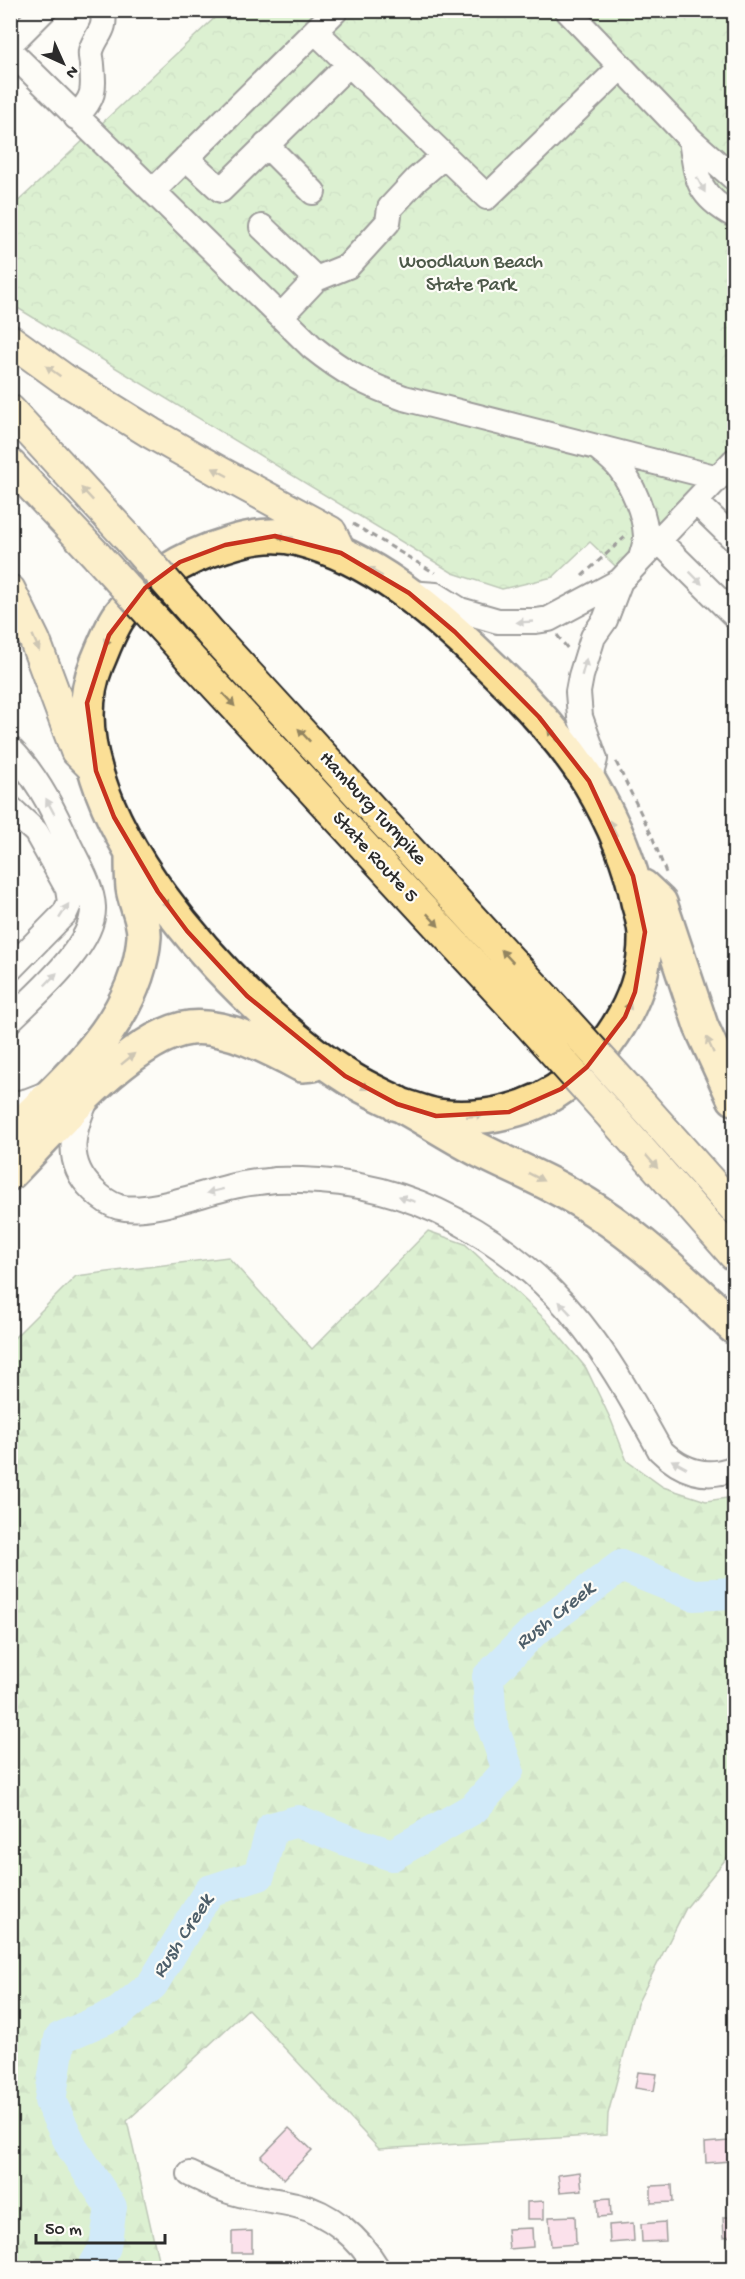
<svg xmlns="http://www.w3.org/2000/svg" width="745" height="2279" viewBox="0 0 745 2279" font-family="'Gochi Hand',sans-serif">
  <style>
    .forest { fill: url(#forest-firs); stroke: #708767; stroke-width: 1.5 }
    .park { fill: url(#park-crowns); stroke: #708767; stroke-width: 1.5 }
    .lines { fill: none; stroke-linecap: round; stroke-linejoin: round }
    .river { stroke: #9cd4fb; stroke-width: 32 }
    .building { fill: #f9c2db; stroke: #2b2b2b; stroke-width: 1.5 }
    .minor-casing { stroke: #2b2b2b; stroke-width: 28 }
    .major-casing { stroke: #2b2b2b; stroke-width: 34 }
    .highway-casing { stroke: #2b2b2b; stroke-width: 38 }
    .path { stroke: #2b2b2b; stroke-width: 3; stroke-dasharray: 6 4.5; stroke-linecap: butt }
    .minor { stroke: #fdfcf7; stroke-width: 24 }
    .major { stroke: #fbdf96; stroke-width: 30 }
    .highway { stroke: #fbdf96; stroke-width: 33 }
    .major-bridge-casing { stroke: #2b2b2b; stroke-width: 34; stroke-linecap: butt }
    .major-bridge { stroke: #fbdf96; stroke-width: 30 }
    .oneway { fill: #9e9e9b }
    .oneway2 { fill: #938560 }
    .marked { fill: none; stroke: #c8321e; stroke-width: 4.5; stroke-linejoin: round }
    .labels { text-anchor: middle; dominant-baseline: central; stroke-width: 4.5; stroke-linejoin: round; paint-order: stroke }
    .park-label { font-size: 20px; fill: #4d5949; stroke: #fdfcf7 }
    .street-label { font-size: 20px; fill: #2b2b2b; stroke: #fdfcf7 }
    .water-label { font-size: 21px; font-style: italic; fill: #4d5e69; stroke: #fdfcf7 }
  </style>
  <defs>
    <pattern id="forest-firs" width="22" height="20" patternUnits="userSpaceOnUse" patternTransform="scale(1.5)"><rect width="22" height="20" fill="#b4e3a3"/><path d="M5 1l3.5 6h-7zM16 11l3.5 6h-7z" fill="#9bc38c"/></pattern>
    <pattern id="park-crowns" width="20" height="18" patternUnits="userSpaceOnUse" patternTransform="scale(1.5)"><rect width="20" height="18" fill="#b4e3a3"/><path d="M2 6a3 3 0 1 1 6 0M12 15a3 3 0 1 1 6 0" fill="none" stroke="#9bc38c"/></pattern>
  </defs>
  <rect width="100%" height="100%" fill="#fdfcf7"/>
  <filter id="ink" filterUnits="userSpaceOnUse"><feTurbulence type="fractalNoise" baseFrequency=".0167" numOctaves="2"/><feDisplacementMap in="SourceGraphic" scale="12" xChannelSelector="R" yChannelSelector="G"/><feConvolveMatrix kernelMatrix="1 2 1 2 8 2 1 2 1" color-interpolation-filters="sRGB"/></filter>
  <g filter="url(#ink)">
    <path class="forest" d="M428,1231L465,1244L546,1320L586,1368L611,1420L627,1461L663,1487L706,1501L734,1497V1849L686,1908L637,2004L608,2114L607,2135L379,2149L248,2009L127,2121L160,2268H11V1341L76,1276L228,1257L312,1349Z"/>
    <path class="park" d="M222,11H734V476L630,580L590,542L553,577L502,589L453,573L11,304L10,209Z"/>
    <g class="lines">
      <path class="river" d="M93,2268L105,2247L111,2207L72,2147L50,2101L60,2038L118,2013L152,1985L209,1891L259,1875L272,1828L298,1821L349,1841L392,1855L474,1808L508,1770L491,1722L488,1677L533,1632L621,1566L693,1595L734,1593"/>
    </g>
    <path class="building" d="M658,10H674L665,19Z
      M638,2072L657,2074L654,2091L635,2088Z
      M289,2128L312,2150L284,2179L261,2157Z
      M729,2141L730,2161L706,2163L705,2143Z
      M580,2172L582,2190L560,2192L558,2175Z
      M672,2185L673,2202L651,2203V2186Z
      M610,2198L611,2216L598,2217L597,2199Z
      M544,2201V2219H527V2202Z
      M575,2216L576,2244L551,2246L549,2217Z
      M723,2217H734V2245L733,2236L724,2237Z
      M665,2222L666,2241L642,2242L641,2224Z
      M633,2223L634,2241L610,2243L609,2225Z
      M532,2228L533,2247L509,2249L507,2229Z
      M252,2231V2253H232V2232Z"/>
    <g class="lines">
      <defs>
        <path id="minor" d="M567,10L691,140L734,178
          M315,31L487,197L620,68
          M10,44L44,10
          M10,51L312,347C343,372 367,385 404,398L718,478
          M76,117C95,97 94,91 92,65C92,61 90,55 91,51C95,35 108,30 102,10
          M691,140C697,179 697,195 734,215
          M266,145L313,192
          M186,158L221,190L349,64
          M153,191L336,10
          M262,227L316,279
          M281,316L316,279L348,266L388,222L390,208L417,179L444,156
          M598,448C605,454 613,460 619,467C632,484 645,514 646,536C646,543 643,551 641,558
          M696,502L734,539
          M658,540L734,615
          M409,593L436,595L460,610L498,621H536L549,619L620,581L734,461
          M10,749C36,775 54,810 68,843C77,862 92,886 93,907C95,945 35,995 10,1020
          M589,781L595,759L580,717L578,692L581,676L593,637L605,620L620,581
          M10,808L36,832L68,889L70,902L65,913L10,969
          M87,1098C72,1131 64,1162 93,1190C100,1197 109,1204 119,1207C150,1215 206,1191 239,1185C250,1182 263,1182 275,1180C290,1179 305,1180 320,1181C430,1188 530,1253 594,1341C619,1375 639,1413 660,1450C681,1471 706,1480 734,1468
          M10,1105L28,1101L51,1092
          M190,2174C201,2179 212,2185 223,2189C246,2198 272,2199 296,2205C331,2213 359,2238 377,2268"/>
        <path id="major" d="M10,340L64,379L151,433L220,472L331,532L341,553
          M10,410L127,537
          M10,464L98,557
          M10,590L35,641L76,751L96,771
          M213,636L546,999
          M189,657L525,1020
          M636,1098L734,1208
          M613,1118L734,1255"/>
        <path id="highway" d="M643,887L660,903L701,1026L734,1098
          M397,1104C411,1108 425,1114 438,1116C483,1122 535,1110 570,1081C613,1045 647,992 645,933C644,923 641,912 638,902C630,860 612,820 590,783C562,738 523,697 485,661C432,610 373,558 299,539C275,532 249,537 225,545C184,557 146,580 120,615C110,629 104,647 97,663C40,801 243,1012 349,1078C365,1088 381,1095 397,1103C425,1118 452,1136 481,1151C519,1170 559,1186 595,1210C646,1243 690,1286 734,1327
          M10,1136C65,1080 138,1021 144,937C145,921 135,904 133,888C132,877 132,866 132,855
          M10,1173C51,1131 133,1034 190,1028C226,1024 272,1049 302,1065L313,1064"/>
      </defs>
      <use href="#minor" class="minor-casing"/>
      <use href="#major" class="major-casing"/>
      <use href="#highway" class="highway-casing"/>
      <path class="path" d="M353,524L435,573
        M582,576L625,537
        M557,635L568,649
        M616,762L652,836L666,873"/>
      <use href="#minor" class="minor"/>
      <use href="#major" class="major"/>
      <use href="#highway" class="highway"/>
      <defs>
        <path id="major-bridge" d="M127,537L213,636
          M98,557L189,657
          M546,999L636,1098
          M525,1020L613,1118"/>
      </defs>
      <use href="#major-bridge" class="major-bridge-casing"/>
      <use href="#major-bridge" class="major-bridge"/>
    </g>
    <defs><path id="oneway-solid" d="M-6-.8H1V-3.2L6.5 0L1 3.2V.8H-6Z" transform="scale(1.5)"/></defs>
    <g class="oneway">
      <use href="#oneway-solid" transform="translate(701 185) rotate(62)"/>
      <use href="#oneway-solid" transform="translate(696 578) rotate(45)"/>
      <use href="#oneway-solid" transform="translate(525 622) rotate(177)"/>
      <use href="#oneway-solid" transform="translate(584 667) rotate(-75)"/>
      <use href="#oneway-solid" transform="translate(50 806) rotate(-118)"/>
      <use href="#oneway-solid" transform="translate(64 911) rotate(-57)"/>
      <use href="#oneway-solid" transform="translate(51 979) rotate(-46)"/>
      <use href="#oneway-solid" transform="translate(215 1191) rotate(166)"/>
      <use href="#oneway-solid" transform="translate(407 1199) rotate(-161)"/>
      <use href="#oneway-solid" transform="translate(565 1308) rotate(-133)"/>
      <use href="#oneway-solid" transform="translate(679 1464) rotate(-152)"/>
    </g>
    <g class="oneway2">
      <use href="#oneway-solid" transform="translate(53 371) rotate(-145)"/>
      <use href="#oneway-solid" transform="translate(220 472) rotate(-152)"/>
      <use href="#oneway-solid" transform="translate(87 494) rotate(-133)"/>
      <use href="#oneway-solid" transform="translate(285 537) rotate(-175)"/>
      <use href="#oneway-solid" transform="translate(375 572) rotate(-149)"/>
      <use href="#oneway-solid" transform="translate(108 638) rotate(115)"/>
      <use href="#oneway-solid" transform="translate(36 643) rotate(67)"/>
      <use href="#oneway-solid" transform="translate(229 700) rotate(47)"/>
      <use href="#oneway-solid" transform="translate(304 735) rotate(-133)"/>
      <use href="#oneway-solid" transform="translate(553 735) rotate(-128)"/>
      <use href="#oneway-solid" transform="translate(613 828) rotate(-116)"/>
      <use href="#oneway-solid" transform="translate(164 900) rotate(54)"/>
      <use href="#oneway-solid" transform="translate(433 920) rotate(47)"/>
      <use href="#oneway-solid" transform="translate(507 956) rotate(-133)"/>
      <use href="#oneway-solid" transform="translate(627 1010) rotate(-66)"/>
      <use href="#oneway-solid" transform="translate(710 1045) rotate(-114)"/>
      <use href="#oneway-solid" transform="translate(128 1059) rotate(-39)"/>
      <use href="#oneway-solid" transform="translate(361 1085) rotate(30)"/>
      <use href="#oneway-solid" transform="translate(475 1116) rotate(-5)"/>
      <use href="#oneway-solid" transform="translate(652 1162) rotate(49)"/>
      <use href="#oneway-solid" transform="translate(536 1177) rotate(27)"/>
    </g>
  </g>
  <path d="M0 0H745V2279H0ZM275,536L341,553L409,593L455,632L539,717L589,781L633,876L645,932L635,992L625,1017L587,1067L561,1089L509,1112L436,1116L397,1104L345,1076L247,996L187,931L158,892L114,817L96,771L87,703L109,635L145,588L180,562L225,545Z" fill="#fdfcf7" fill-opacity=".55" fill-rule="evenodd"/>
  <path class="marked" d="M275,536L341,553L409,593L455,632L539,717L589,781L633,876L645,932L635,992L625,1017L587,1067L561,1089L509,1112L436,1116L397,1104L345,1076L247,996L187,931L158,892L114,817L96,771L87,703L109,635L145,588L180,562L225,545Z"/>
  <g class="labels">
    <g class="park-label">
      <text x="471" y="263">Woodlawn Beach<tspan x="471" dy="23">State Park</tspan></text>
    </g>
    <g class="street-label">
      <text transform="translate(372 809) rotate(47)">Hamburg Turnpike</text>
      <text transform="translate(374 858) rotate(47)">State Route 5</text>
    </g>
    <g class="water-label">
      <text transform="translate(556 1617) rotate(-39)">Rush Creek</text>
      <text transform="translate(184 1937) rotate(-57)">Rush Creek</text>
    </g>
  </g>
  <rect width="745" height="2279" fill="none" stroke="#fdfcf7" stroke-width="36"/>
  <rect x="18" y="18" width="709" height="2243" fill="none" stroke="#2b2b2b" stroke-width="2" filter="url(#ink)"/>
  <g transform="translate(63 63) rotate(135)" stroke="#fdfcf7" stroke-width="4.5" paint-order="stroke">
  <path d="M0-4.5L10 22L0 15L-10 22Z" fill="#2b2b2b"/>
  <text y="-9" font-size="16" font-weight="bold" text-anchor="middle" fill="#2b2b2b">N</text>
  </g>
  <path d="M36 2234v9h129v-9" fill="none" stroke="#2b2b2b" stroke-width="3"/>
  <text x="45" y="2234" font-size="18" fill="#2b2b2b" stroke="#fdfcf7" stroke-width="4.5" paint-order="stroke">50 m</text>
</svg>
